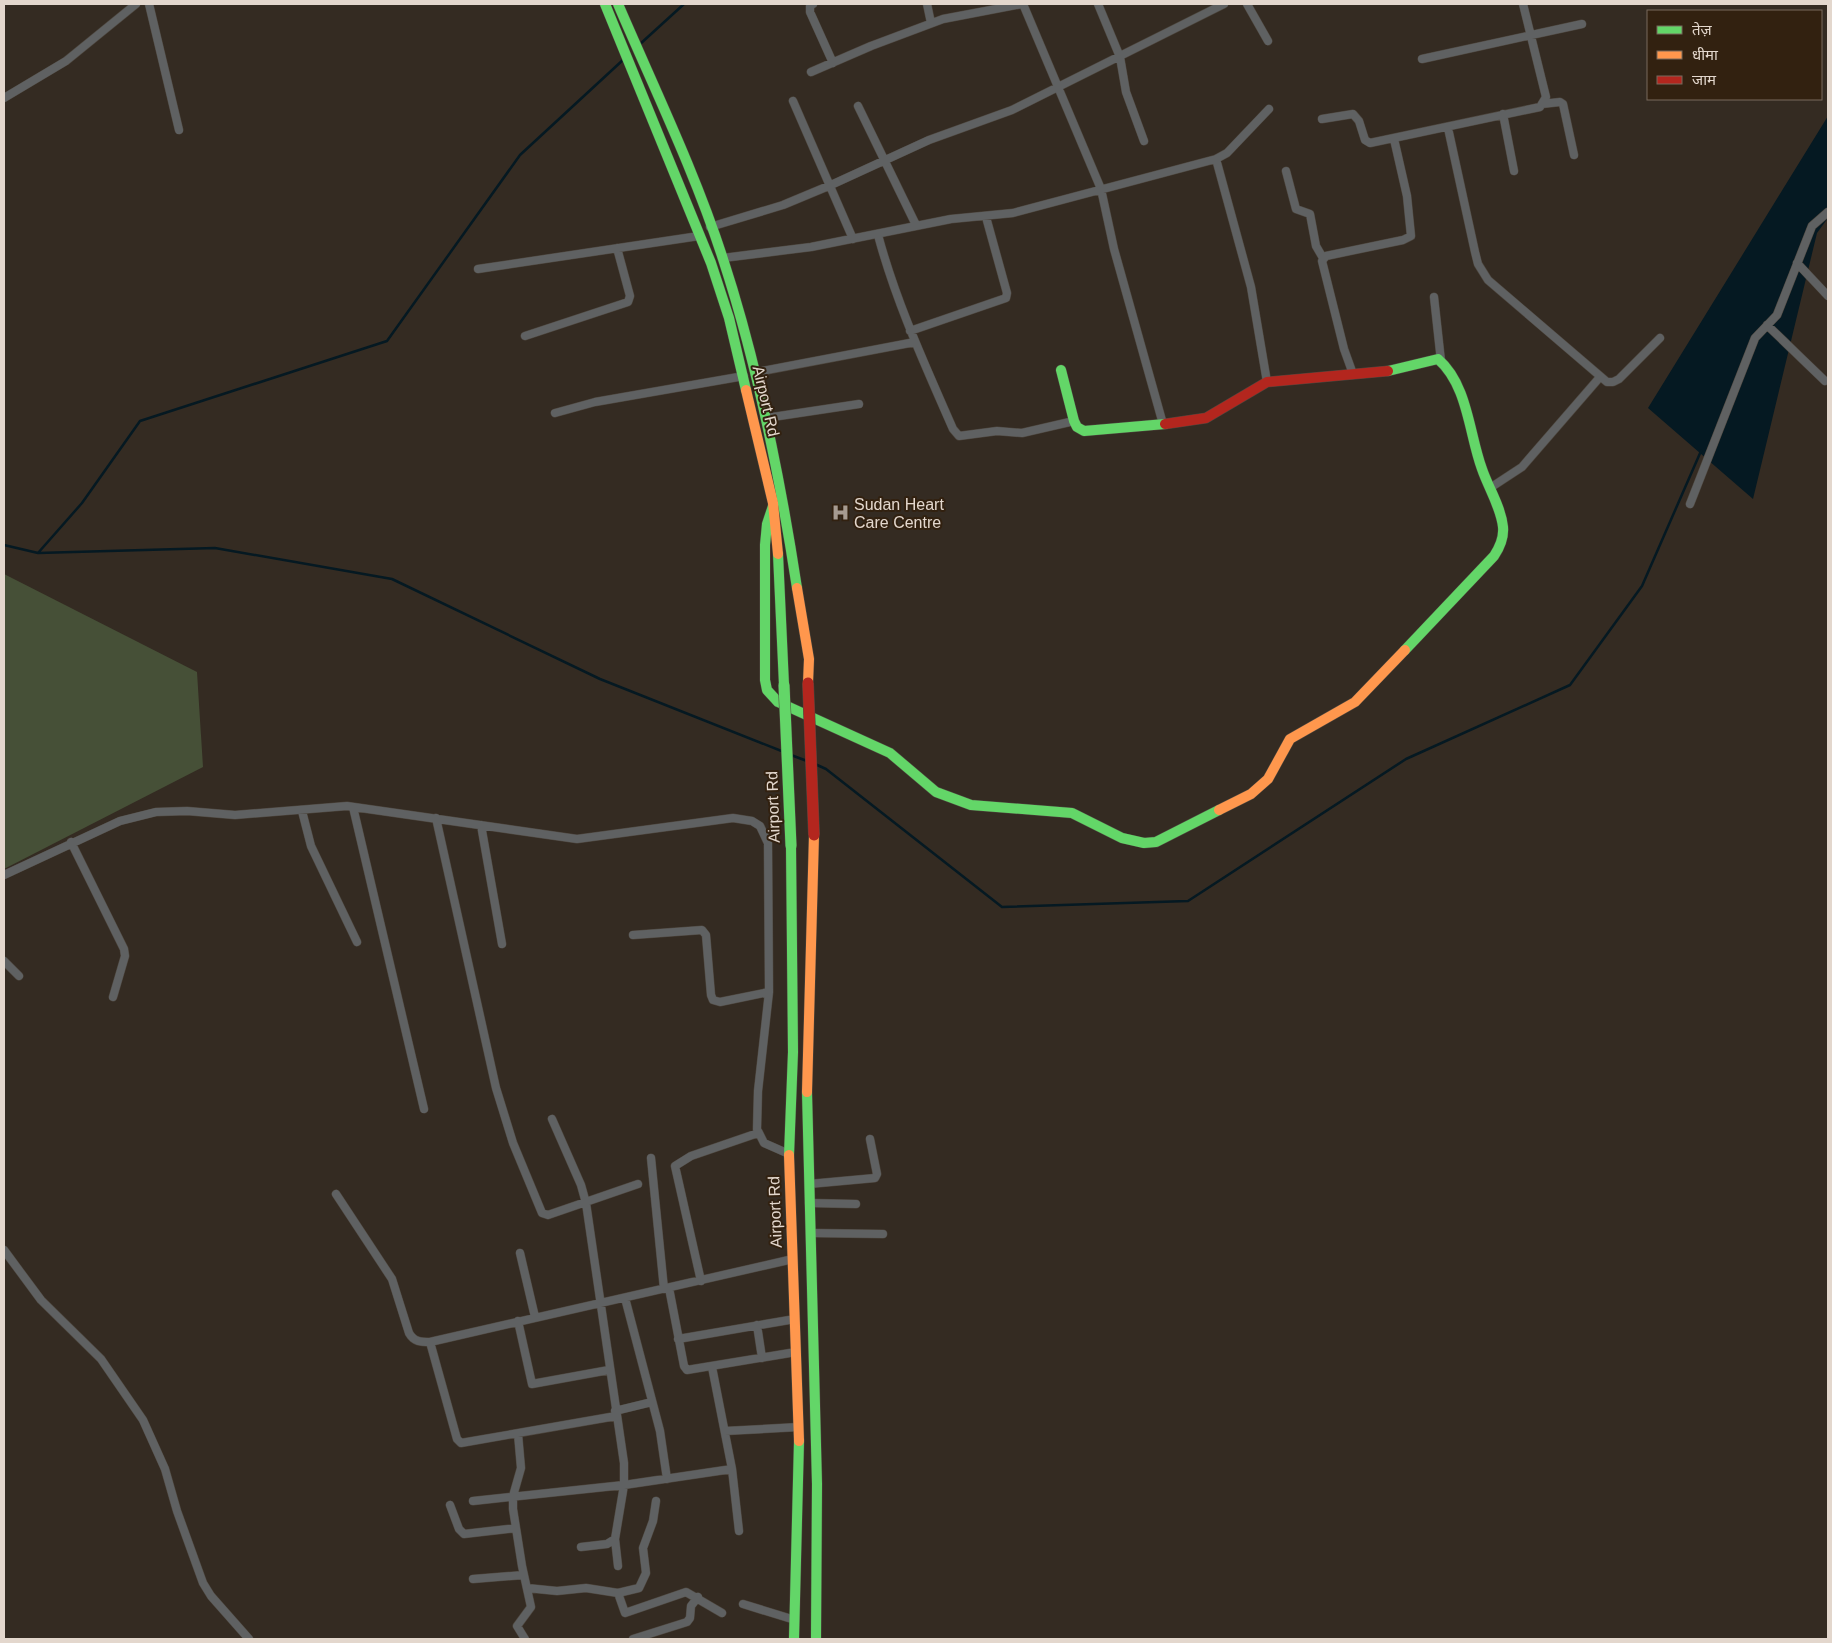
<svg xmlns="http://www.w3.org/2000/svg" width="1832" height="1643" viewBox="0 0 1832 1643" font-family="Arial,'Noto Sans Devanagari',sans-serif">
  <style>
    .green { fill: #465037 }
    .water { fill: #051922 }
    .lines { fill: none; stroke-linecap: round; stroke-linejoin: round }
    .stream { stroke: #051922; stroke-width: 2.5 }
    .street-casing { stroke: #4e473f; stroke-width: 9 }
    .fast-casing { stroke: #4e473f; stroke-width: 11 }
    .slow-casing { stroke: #4e473f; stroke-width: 11 }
    .jam-casing { stroke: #4e473f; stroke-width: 11 }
    .street { stroke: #5f6162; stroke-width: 8 }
    .fast { stroke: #63d668; stroke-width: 10 }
    .slow { stroke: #ff974d; stroke-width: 10 }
    .jam { stroke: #b3261e; stroke-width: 10 }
    .fast-bridge-casing { stroke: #4e473f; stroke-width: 12; stroke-linecap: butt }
    .jam-bridge-casing { stroke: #4e473f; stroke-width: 12; stroke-linecap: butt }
    .fast-bridge { stroke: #63d668; stroke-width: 11 }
    .jam-bridge { stroke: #b3261e; stroke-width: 11 }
    .labels { text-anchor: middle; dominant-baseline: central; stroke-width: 4; stroke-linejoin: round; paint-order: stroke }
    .street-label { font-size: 16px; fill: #e3d7cd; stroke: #322110 }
    .poi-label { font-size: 16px; fill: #e3d7cd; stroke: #322110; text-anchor: start }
  </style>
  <rect width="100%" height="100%" fill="#342b22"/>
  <path class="green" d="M4,574L197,672L203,767L4,869Z"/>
  <path class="water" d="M1828,116V218L1817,233L1753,499L1648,408Z"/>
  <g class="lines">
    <path class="stream" d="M639,45L684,4
      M4,545L38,553L215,548L392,579L600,679L784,752
      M38,553L82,503L140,421L387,341L520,155L624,59
      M791,755L807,761
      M815,764L826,769L1002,907L1188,901L1406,759L1570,685L1642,586L1701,451"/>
    <defs>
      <path id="street" d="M149,4L179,130
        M813,4L810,6V12L833,63
        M927,4L931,23
        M1023,4L1101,189L1114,249L1163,424
        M1098,4L1120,57L1126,92L1144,141
        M1247,4L1268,41
        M1422,59L1582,24
        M811,72L871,46L943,19L1022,4
        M4,98L66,61L136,4
        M793,101L853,239
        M1542,104L1560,102L1563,104L1574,155
        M858,106L916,225
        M1503,114L1514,171
        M1322,119L1353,114L1359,121L1365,140L1370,143L1540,107L1546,97L1523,4
        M1448,128L1475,252L1478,264L1488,280L1607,382H1613L1619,379L1660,338
        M1216,159L1251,287L1267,382
        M1286,171L1296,209L1310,214L1316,246L1323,258
        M710,227L783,205L831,185L929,140L1012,110L1224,4
        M878,235C896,302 925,365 953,429L959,436L997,431L1022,433L1074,421
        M723,258L811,247L951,219L1013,213L1216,159L1227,153L1269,109
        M1797,263L1828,296
        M478,269L699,236
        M1434,297L1441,361
        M1767,325L1825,381
        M910,331L1006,298L1007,293L986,217
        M525,336L628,302L630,296L617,248
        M757,372L915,342
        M1353,374L1344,349L1322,261L1326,256L1403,240L1411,236L1407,196L1394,139
        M555,413L595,402L744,376
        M766,418L859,404
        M1490,488L1522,467L1600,377
        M1690,504L1755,338L1777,315L1812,226L1828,212
        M353,807L424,1109
        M302,811L311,846L357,942
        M436,818L496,1088L513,1143L542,1213L548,1215L638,1184
        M481,825L502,944
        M71,842L124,949L125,956L113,997
        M4,875L120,821L156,812L187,811L235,815L347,806L577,839L733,818L752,821L760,826L768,843L769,992L758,1091L757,1129L764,1143L789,1154
        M633,935L702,930L706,935L711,995L713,1000L720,1002L769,992
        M4,961L19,976
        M552,1119L581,1185L586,1203L624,1463V1485L615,1539L607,1544L581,1547
        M651,1158L664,1289
        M809,1184L875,1178L877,1174L870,1139
        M336,1194L392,1279L409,1333C414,1342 421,1342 430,1342L793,1259
        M809,1203L856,1204
        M810,1233L883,1234
        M4,1250L41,1300L101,1359L143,1420L165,1469L177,1511L203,1583L211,1596L249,1639
        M520,1253L535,1317
        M701,1281L675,1166L691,1156L758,1133
        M669,1288L684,1366L687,1370L796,1352
        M625,1298L660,1431L667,1479
        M518,1321L532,1384L609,1370
        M757,1325L762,1358
        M678,1339L795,1319
        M430,1342L457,1439L461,1443L616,1416
        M712,1367L732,1469L739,1531
        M615,1411L652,1402
        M725,1431L799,1427
        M518,1434L521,1468L513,1496V1509L522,1566L531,1607L517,1626L525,1639
        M473,1501L624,1485L732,1469
        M450,1505L459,1529L464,1534L516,1528
        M615,1539L618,1566
        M473,1579L524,1575
        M527,1588L557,1591L586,1588L618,1593L639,1588L646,1573L643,1548L653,1521L656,1501
        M618,1593L625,1613L686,1592L722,1613
        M743,1604L795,1620
        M633,1639L687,1622L690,1618L691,1606L698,1597"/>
      <path id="fast" d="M605,4L711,263L729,318L746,390
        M618,4C654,88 695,172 723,259C758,366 780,477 797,588
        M1061,370L1074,421L1077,427L1084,431L1165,424
        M1388,371L1438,359C1468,385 1469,434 1482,469C1488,487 1501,507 1503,527C1504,538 1500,547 1494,556L1405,650
        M773,506L767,524L765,545V680L767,690L778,702L890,753L936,792L971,805L1072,813L1122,838L1144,843L1156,842L1219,810
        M778,554L784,685
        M807,1092L817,1484L816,1639
        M789,1155L793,1052L791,846
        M794,1639L799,1441"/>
      <path id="slow" d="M746,390L773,503L778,554
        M797,588L809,659L808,683
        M1219,810L1251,794L1268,779L1290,739L1355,702L1405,650
        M807,1092L814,835
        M789,1155L799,1441"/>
      <path id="jam" d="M1165,424L1206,418L1267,382L1388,371"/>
    </defs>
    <use href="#street" class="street-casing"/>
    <use href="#fast" class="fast-casing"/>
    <use href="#slow" class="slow-casing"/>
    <use href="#jam" class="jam-casing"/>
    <use href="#street" class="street"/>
    <use href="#fast" class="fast"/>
    <use href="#slow" class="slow"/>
    <use href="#jam" class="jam"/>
    <defs>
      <path id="fast-bridge" d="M784,685L791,846"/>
      <path id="jam-bridge" d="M808,683L814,835"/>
    </defs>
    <use href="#fast-bridge" class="fast-bridge-casing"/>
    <use href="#jam-bridge" class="jam-bridge-casing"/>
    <use href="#fast-bridge" class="fast-bridge"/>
    <use href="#jam-bridge" class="jam-bridge"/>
  </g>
  <defs>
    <symbol id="hospital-bare" viewBox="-9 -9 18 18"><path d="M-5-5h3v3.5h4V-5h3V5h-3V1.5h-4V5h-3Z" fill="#a69b91" stroke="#322110" stroke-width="2.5" paint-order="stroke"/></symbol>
  </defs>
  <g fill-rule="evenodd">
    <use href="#hospital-bare" x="828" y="500" width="25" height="25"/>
  </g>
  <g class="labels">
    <g class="street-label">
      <text transform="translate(766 401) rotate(77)">Airport Rd</text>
      <text transform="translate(773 807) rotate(-92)">Airport Rd</text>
      <text transform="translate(775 1212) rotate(-92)">Airport Rd</text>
    </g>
    <g class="poi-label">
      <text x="854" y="504">Sudan Heart<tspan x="854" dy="18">Care Centre</tspan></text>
    </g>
  </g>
  <rect width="1832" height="1643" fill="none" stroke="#e3d7cd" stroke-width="10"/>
  <rect x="1647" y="10" width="175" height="90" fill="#322110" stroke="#796a5c"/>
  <rect x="1657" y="26" width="25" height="8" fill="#63d668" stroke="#796a5c"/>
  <text x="1692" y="35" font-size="15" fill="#e3d7cd">तेज़</text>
  <rect x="1657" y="51" width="25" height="8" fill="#ff974d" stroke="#796a5c"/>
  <text x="1692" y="60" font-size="15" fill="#e3d7cd">धीमा</text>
  <rect x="1657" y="76" width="25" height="8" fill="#b3261e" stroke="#796a5c"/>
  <text x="1692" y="85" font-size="15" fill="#e3d7cd">जाम</text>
</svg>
